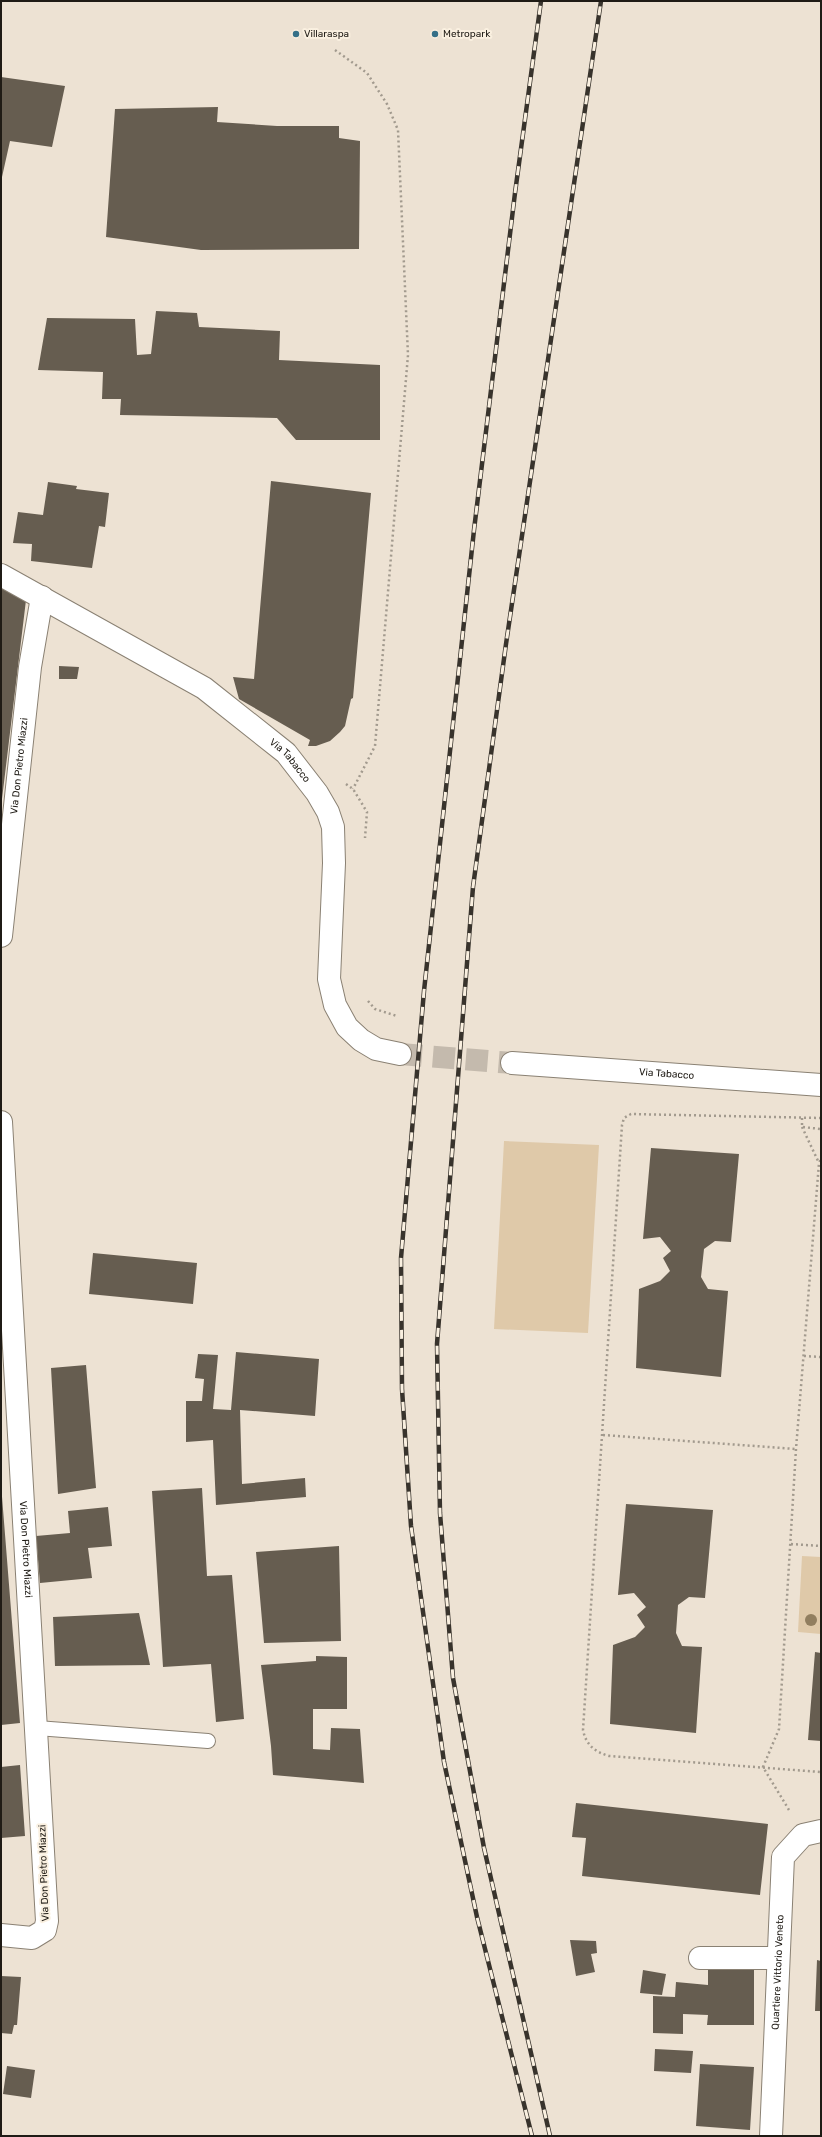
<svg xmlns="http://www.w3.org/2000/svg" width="822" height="2137" viewBox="0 0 822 2137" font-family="Rubik,sans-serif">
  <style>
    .green { fill: #dfc9a9 }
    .building { fill: #665d50 }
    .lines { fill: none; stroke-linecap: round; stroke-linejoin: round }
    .minor-tunnel { stroke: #c4baad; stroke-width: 22; stroke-dasharray: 22 11; stroke-linecap: butt }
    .service-casing { stroke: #8a8173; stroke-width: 16 }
    .minor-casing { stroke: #8a8173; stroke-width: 24 }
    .path { stroke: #a29a8e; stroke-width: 2.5; stroke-dasharray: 2 3; stroke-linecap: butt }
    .service { stroke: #fff; stroke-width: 14 }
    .minor { stroke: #fff; stroke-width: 22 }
    .rail-casing { stroke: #38332c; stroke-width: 4.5 }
    .rail { stroke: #faf0e0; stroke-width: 3; stroke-dasharray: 9; stroke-linecap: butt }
    .tree { fill: #917e5f }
    .poi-dot { fill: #357088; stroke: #faf0e0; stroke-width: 1.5 }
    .labels { text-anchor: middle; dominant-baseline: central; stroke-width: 4; stroke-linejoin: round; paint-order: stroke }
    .poi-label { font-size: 10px; fill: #1f1b15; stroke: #faf0e0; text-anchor: start }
    .street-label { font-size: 10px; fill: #1f1b15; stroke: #faf0e0 }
  </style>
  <rect width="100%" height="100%" fill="#ede2d3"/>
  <path class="green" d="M504,1141L599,1145L588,1333L494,1329Z
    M802,1556L821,1557V1634L798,1632Z"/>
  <path class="building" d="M1,77L65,86L52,147L10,141L2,177Z
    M218,107L217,122L277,126H339V138L360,141L359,249L201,250L106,237L115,109Z
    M156,311L197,313L199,327L280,331L279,360L380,365V440H296L277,418L120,415L121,399H102L103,372L38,370L47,318L135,319L137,355L151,354Z
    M271,481L371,493L353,698L351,699L345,726L340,732L330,741L316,746H308L310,740L239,699L233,677L254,679Z
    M48,482L77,486L76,489L109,493L105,527L99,526L92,568L31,561L32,544L13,543L18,512L43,515Z
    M1,587L26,600L2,799H1Z
    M59,666L79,667L77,679H59Z
    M651,1148L739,1154L731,1242L715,1241L704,1249L701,1277L708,1289L728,1291L721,1377L636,1368L639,1289L660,1281L670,1271L663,1258L671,1251L660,1237L643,1239Z
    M93,1253L197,1263L193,1304L89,1294Z
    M236,1352L319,1359L315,1416L240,1410L242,1484L305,1478L306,1497L216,1505L213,1440L186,1442V1401H202L204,1379L195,1378L198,1354L218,1355L213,1409L231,1410Z
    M86,1365L96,1488L58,1494L51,1368Z
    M1,1484L20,1723L1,1725Z
    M202,1488L207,1576L232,1575L244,1719L216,1722L211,1664L163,1667L152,1491Z
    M626,1504L713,1510L705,1598L689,1597L678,1605L676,1633L682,1646L702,1647L696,1733L610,1724L613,1645L635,1637L645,1627L637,1615L646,1607L634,1593L618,1595Z
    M108,1507L112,1546L88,1548L92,1578L40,1583L36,1536L70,1533L68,1511Z
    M339,1546L341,1641L264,1643L256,1552Z
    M139,1613L150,1665L55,1666L53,1617Z
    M815,1652L821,1653V1741L808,1740Z
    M316,1656L347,1657V1709H313V1749L330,1750L331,1728L360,1729L364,1783L273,1775L271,1746L261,1665L316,1661Z
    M20,1765L25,1836L1,1838V1767Z
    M576,1803L768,1824L760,1895L582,1876L586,1838L572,1837Z
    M570,1940L596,1941L597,1953L591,1954L595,1972L576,1976Z
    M817,1960L821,1961V2011H815Z
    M708,1965H754V2025H707L708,2015L683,2014V2034L653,2033V1996L675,1997L676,1982L708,1985Z
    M643,1970L666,1974L662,1995L640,1993Z
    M1,1976L21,1977L17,2025H14L12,2034L1,2033Z
    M655,2049L693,2051L691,2073L654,2071Z
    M700,2064L754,2067L750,2130L696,2126Z
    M7,2066L35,2070L31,2098L3,2094Z"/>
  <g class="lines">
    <path class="minor-tunnel" d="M400,1054L512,1063"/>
    <defs>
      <path id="service" d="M37,1728L208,1741"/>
      <g id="minor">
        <path id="s1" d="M1,575L204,688L286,753L317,793L328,812L333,827L334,863L329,979L335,1005L347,1027L361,1040L376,1049L400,1054"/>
        <path id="s2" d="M1,936L30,667L42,597"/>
        <path id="s3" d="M512,1063L821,1085"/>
        <path id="s4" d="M1,1122L47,1921L45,1930L32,1938L1,1935"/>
        <path d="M700,1958H777"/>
        <path id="s5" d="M771,2136L783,1857L803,1835L821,1831"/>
      </g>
    </defs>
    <use href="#service" class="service-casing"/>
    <use href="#minor" class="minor-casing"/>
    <path class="path" d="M335,50L367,73L387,104L398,130L408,355L375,746L353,789
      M346,784L353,789L367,812L365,838
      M368,1001L375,1009L397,1016
      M802,1118V1127L821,1129
      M821,1118L631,1114L624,1118L622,1125L583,1730C586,1745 595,1752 609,1756L821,1772
      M802,1127L819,1163
      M804,1356L821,1357
      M603,1435L796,1449
      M791,1544L821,1546
      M789,1810L763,1767L779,1729L796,1449L819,1163L821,1159"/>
    <use href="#service" class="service"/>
    <use href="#minor" class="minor"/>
    <defs>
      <path id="rail" d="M532,2136L477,1917L444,1762L411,1526L402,1389L401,1258L424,991L474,530L515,193L541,1
        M550,2136L484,1848L453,1678L440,1513L437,1344L473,887L506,644L601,1"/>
    </defs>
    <use href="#rail" class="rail-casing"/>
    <use href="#rail" class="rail"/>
  </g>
  <circle class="tree" cx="811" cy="1620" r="6"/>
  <g class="poi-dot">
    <circle cx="296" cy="34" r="4"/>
    <circle cx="435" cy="34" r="4"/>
  </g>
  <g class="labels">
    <g class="poi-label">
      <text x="304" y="34">Villaraspa</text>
      <text x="443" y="34">Metropark</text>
    </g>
    <g class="street-label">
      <text stroke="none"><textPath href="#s1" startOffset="345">Via Tabacco</textPath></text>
      <text stroke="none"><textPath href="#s2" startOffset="171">Via Don Pietro Miazzi</textPath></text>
      <text stroke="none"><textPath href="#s3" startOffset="155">Via Tabacco</textPath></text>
      <text stroke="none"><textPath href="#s4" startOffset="428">Via Don Pietro Miazzi</textPath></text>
      <text transform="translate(44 1873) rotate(-92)">Via Don Pietro Miazzi</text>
      <text stroke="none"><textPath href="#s5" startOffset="164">Quartiere Vittorio Veneto</textPath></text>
    </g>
  </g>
  <rect width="822" height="2137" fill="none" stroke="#1f1b15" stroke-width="4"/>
</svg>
